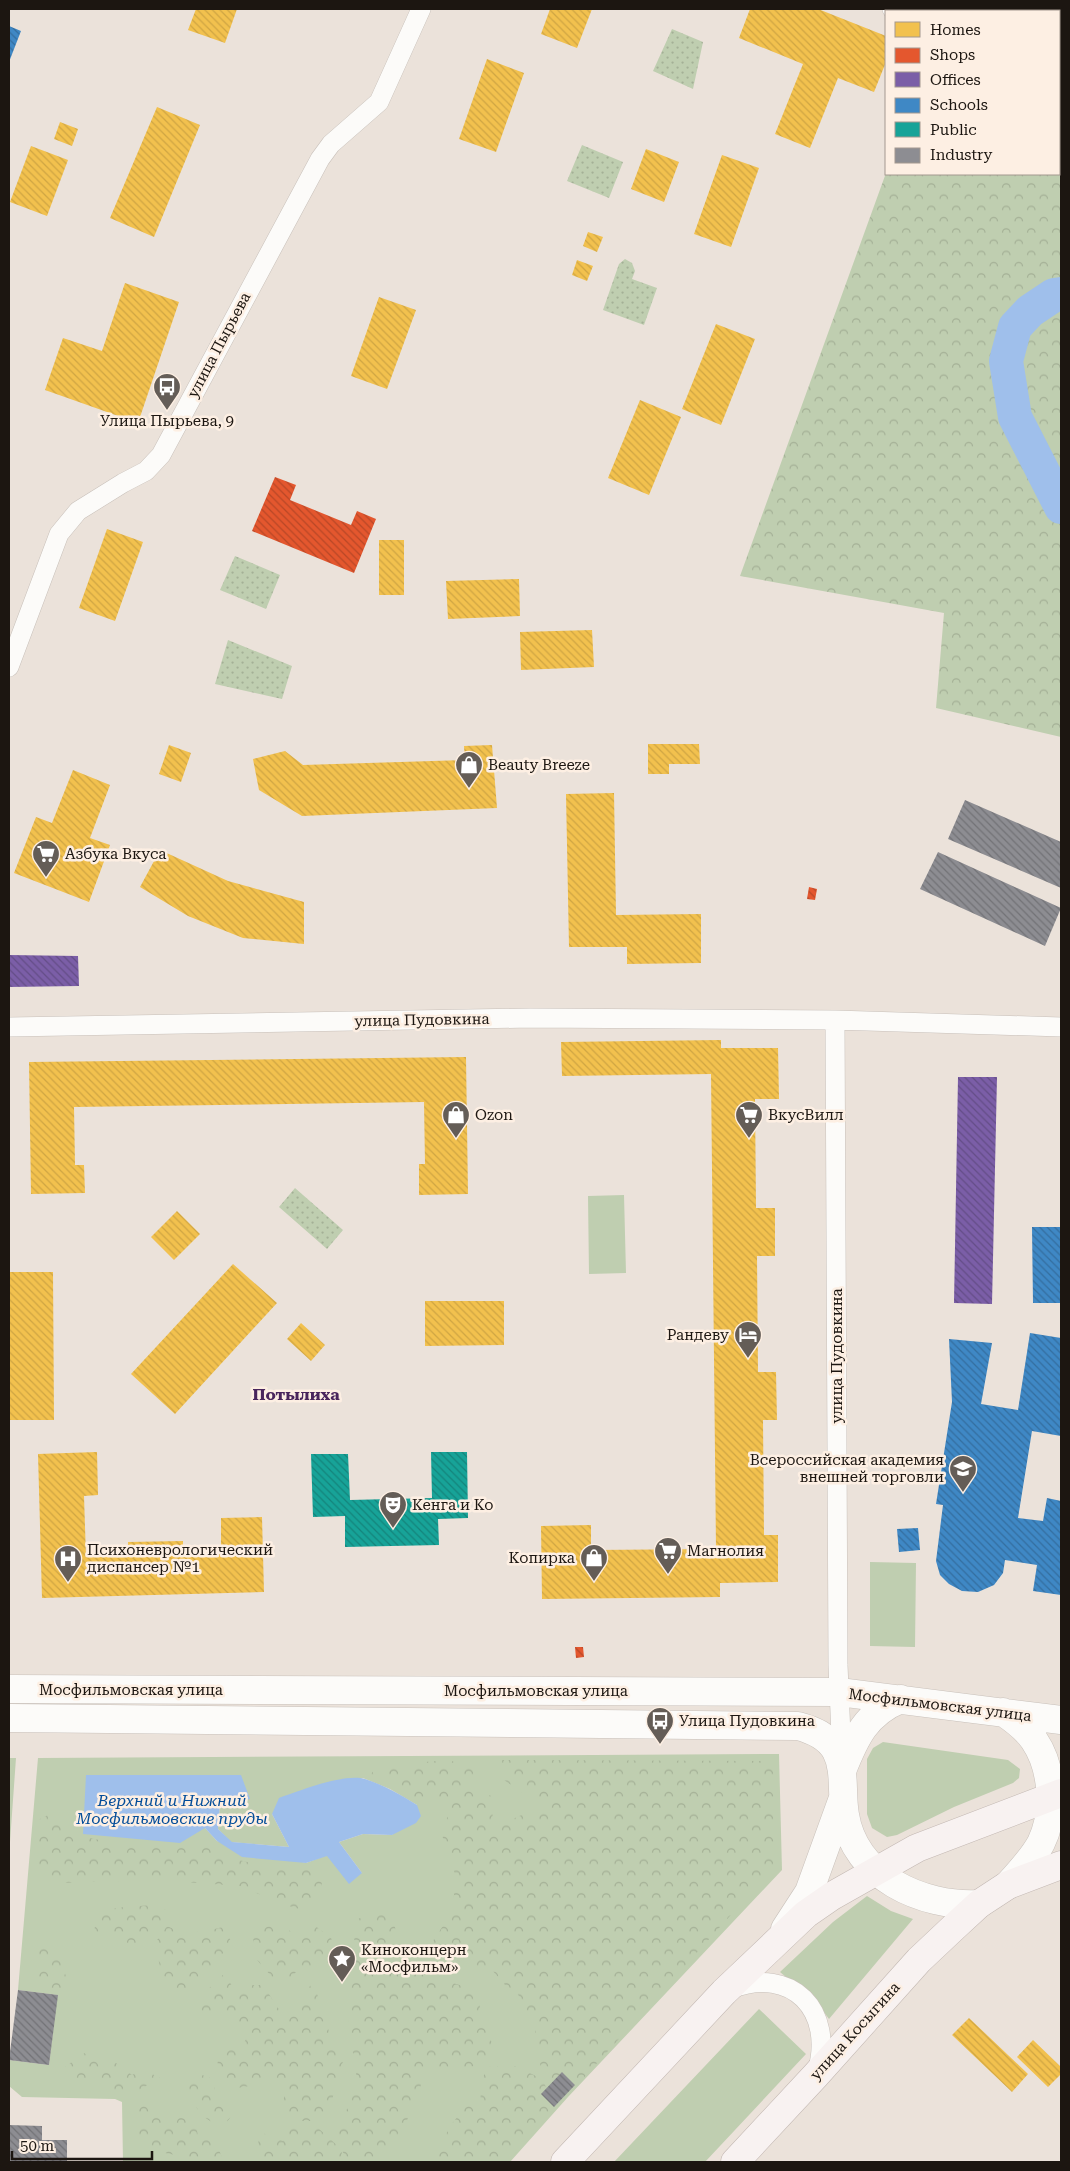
<svg xmlns="http://www.w3.org/2000/svg" width="1070" height="2171" viewBox="0 0 1070 2171" font-family="'Roboto Serif',serif">
  <style>
    .grass { fill: #bfceb0; fill-rule: evenodd }
    .forest { fill: url(#forest-crowns) }
    .park { fill: url(#park-dots) }
    .water { fill: #9fbfeb }
    .homes { fill: url(#homes-back-hatch) }
    .shops { fill: url(#shops-back-hatch) }
    .offices { fill: url(#offices-back-hatch) }
    .schools { fill: url(#schools-back-hatch) }
    .public { fill: url(#public-back-hatch) }
    .industry { fill: url(#industry-back-hatch) }
    .lines { fill: none; stroke-linecap: round; stroke-linejoin: round }
    .river { stroke: #9fbfeb; stroke-width: 34 }
    .street-casing { stroke: #c8c0ba; stroke-width: 20 }
    .secondary-casing { stroke: #c8c0ba; stroke-width: 29 }
    .primary-casing { stroke: #c2b7b2; stroke-width: 29 }
    .street { stroke: #fcfbf9; stroke-width: 19 }
    .secondary { stroke: #fcfbf9; stroke-width: 28 }
    .primary { stroke: #f8f2f1; stroke-width: 28 }
    .labels { text-anchor: middle; dominant-baseline: central; stroke-width: 5; stroke-linejoin: round; paint-order: stroke }
    .street-label { font-size: 15px; fill: #1c1611; stroke: #fdefe3 }
    .poi-label { font-size: 15px; fill: #1c1611; stroke: #fdefe3; text-anchor: start }
    .neighbourhood-label { font-size: 16px; font-weight: bold; fill: #49255c; stroke: #fdefe3 }
    .water-label { font-size: 16px; font-style: italic; fill: #044d99; stroke: #fdefe3 }
  </style>
  <defs>
    <pattern id="forest-crowns" width="20" height="18" patternUnits="userSpaceOnUse" patternTransform="scale(1.25)"><rect width="20" height="18" fill="#bfceb0"/><path d="M2 6a3 3 0 1 1 6 0M12 15a3 3 0 1 1 6 0" fill="none" stroke="#a4b096"/></pattern>
    <pattern id="park-dots" width="8" height="8" patternUnits="userSpaceOnUse" patternTransform="scale(1.25)"><rect width="8" height="8" fill="#bfceb0"/><path d="M2 2h.1M6 6h.1" fill="none" stroke="#a4b096" stroke-width="1.8" stroke-linecap="round"/></pattern>
    <pattern id="homes-back-hatch" width="6" height="6" patternUnits="userSpaceOnUse" patternTransform="scale(1.25)"><rect width="6" height="6" fill="#f2c14e"/><path d="M-1 5l2 2M0 0l6 6M5-1l2 2" fill="none" stroke="#cfa543"/></pattern>
    <pattern id="shops-back-hatch" width="6" height="6" patternUnits="userSpaceOnUse" patternTransform="scale(1.25)"><rect width="6" height="6" fill="#e4572e"/><path d="M-1 5l2 2M0 0l6 6M5-1l2 2" fill="none" stroke="#b84726"/></pattern>
    <pattern id="offices-back-hatch" width="6" height="6" patternUnits="userSpaceOnUse" patternTransform="scale(1.25)"><rect width="6" height="6" fill="#7b5ea7"/><path d="M-1 5l2 2M0 0l6 6M5-1l2 2" fill="none" stroke="#644d87"/></pattern>
    <pattern id="schools-back-hatch" width="6" height="6" patternUnits="userSpaceOnUse" patternTransform="scale(1.25)"><rect width="6" height="6" fill="#3f88c5"/><path d="M-1 5l2 2M0 0l6 6M5-1l2 2" fill="none" stroke="#346e9f"/></pattern>
    <pattern id="public-back-hatch" width="6" height="6" patternUnits="userSpaceOnUse" patternTransform="scale(1.25)"><rect width="6" height="6" fill="#17a398"/><path d="M-1 5l2 2M0 0l6 6M5-1l2 2" fill="none" stroke="#14847b"/></pattern>
    <pattern id="industry-back-hatch" width="6" height="6" patternUnits="userSpaceOnUse" patternTransform="scale(1.25)"><rect width="6" height="6" fill="#8d8d92"/><path d="M-1 5l2 2M0 0l6 6M5-1l2 2" fill="none" stroke="#727276"/></pattern>
  </defs>
  <rect width="100%" height="100%" fill="#ebe2da"/>
  <path class="grass" d="M624,1195L626,1273L589,1274L588,1196Z
    M870,1562L916,1563L915,1647L870,1646Z
    M883,1742L1008,1760L1020,1769L1019,1778L1013,1783L954,1807L897,1835L887,1837L872,1828L867,1814V1759L873,1748Z
    M779,1754L782,1870L568,2097L510,2162H123L122,2102L115,2099L22,2097L9,2086V2060L49,2065L57,1995L18,1990L38,1758ZM86,1775L220,1803L218,1829L231,1842L289,1847L272,1814L363,1778L390,1789L417,1805L392,1835L363,1834L339,1842L362,1873L327,1855L306,1863L217,1841L205,1828Z
    M9,1758H16L9,1856Z
    M867,1896L891,1911L913,1919L829,2019L818,2004L780,1972L833,1922Z
    M759,2009L806,2054L705,2162H614Z"/>
  <path class="forest" d="M953,9H1061V737L936,708L944,613L740,576L886,173L1059,174V11H955Z
    M448,1760L475,1768L477,1787L494,1798L492,1822L502,1824L541,1806L504,1780L502,1760L775,1761V1866L580,2082L567,2075L556,2081L543,2072L535,2050V2024L516,1991L506,1986L492,1970L478,1973L431,1944L452,1912L456,1877L440,1829L449,1815L427,1797L412,1801L390,1781L370,1775L378,1766Z
    M54,1812L68,1833C117,1845 155,1851 205,1843C237,1868 286,1869 325,1865L321,1888L306,1911L282,1904L240,1886L157,1880L55,1883L42,1876L37,1855L38,1820Z
    M152,1905L170,1911C159,1929 152,1941 130,1945L115,1934L94,1932C95,1927 96,1920 98,1916C107,1905 138,1907 152,1905Z
    M379,1909L394,1923L400,1949C425,1954 417,1961 434,1973C447,1982 462,1986 477,1990L481,2013L494,2049L475,2066L448,2071L423,2068L419,2099L395,2141L377,2162H350L342,2151L341,2162H255L260,2132L283,2141L289,2126L317,2127L341,2149L335,2133L347,2109L355,2082L358,2061L349,2046L348,2010L356,1920Z
    M282,1923L294,1935L314,1925L331,1938L338,1955L324,1965L301,1967L290,1978L272,1977L257,1960L253,1938L266,1927Z
    M167,1926C186,1936 202,1932 223,1927L232,1943L191,1989L170,1988L160,1967L155,1943Z
    M43,1948L59,1956L71,1991L52,1990L39,1978L35,1951Z
    M224,1974L239,1996L248,1985H263L284,2017L299,2004L313,1981L331,2038L343,2061L330,2107L320,2121H294L282,2110L285,2091L267,2068L256,2085L237,2088L218,2070L217,2048L240,2049L251,2031L225,2016L201,2015L199,1998Z
    M84,2053L104,2065L116,2063L132,2075L144,2070L160,2078L139,2090L118,2094L102,2085L76,2078L65,2067Z
    M515,2066L542,2079L547,2089L555,2095V2110L507,2162H431L451,2125L468,2103L480,2110L481,2087L486,2067Z
    M194,2072L213,2079L216,2099L232,2116L221,2128L204,2117L183,2091Z
    M133,2101L150,2103L168,2116L195,2120L198,2136L214,2138L224,2162H187L186,2157L144,2149L138,2138L137,2120L126,2110Z"/>
  <path class="park" d="M672,29L703,42L693,89L653,71Z
    M582,145L623,162L609,198L567,181Z
    M625,259L632,263L635,271L632,279L657,288L644,325L603,310L619,264Z
    M235,556L280,575L266,609L220,590Z
    M228,640L292,666L282,699L215,684Z
    M295,1188L343,1230L327,1249L279,1207Z"/>
  <path class="water" d="M86,1775H241L250,1799L220,1803L218,1829L232,1842L289,1847L272,1814L279,1798C299,1791 344,1773 365,1779C384,1785 401,1795 417,1805L421,1816L416,1823L392,1835L363,1834L339,1842L362,1873L349,1884L327,1856L306,1863L242,1857L217,1841L205,1828L180,1843L83,1834Z"/>
  <path class="homes" d="M196,9H237L225,43L188,30Z
    M550,9H592L577,48L541,34Z
    M750,9H818L886,36V62L874,92L838,78L810,148L775,134L803,64L739,38Z
    M487,59L524,73L496,152L459,139Z
    M157,107L200,125L154,237L110,218Z
    M60,122L78,129L72,146L54,139Z
    M31,146L68,160L47,216L10,202Z
    M646,149L679,162L664,202L631,189Z
    M722,155L759,168L731,247L694,234Z
    M588,232L603,237L597,252L583,246Z
    M577,260L593,266L587,281L572,275Z
    M125,283L179,302L138,423L45,390L63,338L102,351Z
    M379,297L416,310L387,389L351,376Z
    M716,324L755,339L721,425L682,409Z
    M640,400L681,417L649,495L608,478Z
    M107,529L143,542L115,621L79,608Z
    M379,540H404V595H379Z
    M519,579L520,616L448,619L446,581Z
    M592,630L594,667L521,670L520,632Z
    M648,744H699L700,764H669V774H648Z
    M169,745L191,753L181,782L159,774Z
    M492,745L497,808L302,816L259,790L253,759L285,751L303,765L465,760L464,746Z
    M73,770L110,785L90,838L110,845L89,902L14,873L36,817L52,823Z
    M614,793L616,915L701,914V963L627,964V947H569L566,794Z
    M160,850L228,881L304,902V944L243,938L188,916L140,887Z
    M721,1040V1048H778L779,1099H755L756,1208H775V1256H757L758,1372H776L777,1420H763L764,1535H778V1582L720,1583V1597L542,1599L541,1526L591,1525V1550L716,1549L711,1074L562,1076L561,1042Z
    M466,1057L468,1194L419,1195V1164H425L424,1102L74,1107L75,1165H84L85,1193L31,1194L29,1062Z
    M177,1211L200,1234L174,1260L151,1237Z
    M233,1264L277,1303L175,1414L131,1374Z
    M9,1272H53L54,1420H9Z
    M425,1301H504V1345L425,1346Z
    M301,1323L325,1345L311,1361L287,1339Z
    M97,1452L98,1495L84,1496L86,1557L129,1556L128,1542L183,1541V1551H221V1518L262,1517L264,1592L42,1598L38,1454Z
    M969,2018L1028,2074L1012,2092L952,2035Z
    M1033,2040L1061,2067V2074L1048,2087L1017,2057Z"/>
  <path class="shops" d="M275,477L296,485L290,500L351,525L357,511L376,519L354,573L252,531Z
    M809,887L817,889L815,900L807,899Z
    M575,1647H583L584,1657L576,1658Z"/>
  <path class="offices" d="M9,955L78,956L79,986L9,987Z
    M958,1077H997L992,1304L954,1303Z"/>
  <path class="schools" d="M9,26L21,31L9,62Z
    M1032,1227H1061V1303H1033Z
    M1030,1333L1061,1338V1436L1032,1431L1018,1518L1043,1521L1047,1498L1061,1501V1595L1033,1591L1037,1565L1005,1560L1003,1573L994,1585L978,1592L962,1591L949,1584L940,1575L936,1561L943,1505L936,1504L952,1402L949,1339L992,1343L981,1404L1018,1410Z
    M918,1528L920,1550L899,1552L897,1529Z"/>
  <path class="public" d="M431,1452H467L468,1518L438,1519L439,1545L345,1547V1516L313,1517L311,1454H348L350,1500L432,1498Z"/>
  <path class="industry" d="M965,800L1061,842V888L948,839Z
    M938,852L1061,908L1045,946L920,889Z
    M18,1990L58,1995L49,2065L9,2060Z
    M562,2072L575,2085L554,2107L541,2094Z
    M9,2125L42,2126V2140H67V2162H9Z"/>
  <g class="lines">
    <path class="river" d="M1061,294L1054,295L1030,311L1015,327L1006,361L1015,417L1061,507"/>
    <defs>
      <path id="street" d="M892,9L898,11
        M9,667L59,534L78,511L123,483L146,471L161,455L320,159L331,144L379,102L421,9
        M835,1020L838,1665L842,1759
        M9,1027L530,1018L835,1020L1061,1027
        M731,1989C792,1965 835,2011 817,2072"/>
      <path id="secondary" d="M9,1689L839,1692L1061,1720
        M1003,1712C1015,1720 1026,1728 1034,1740C1053,1768 1056,1812 1041,1843C1033,1858 1020,1872 1008,1885
        M9,1718L798,1726C813,1730 828,1736 836,1751C846,1770 841,1793 845,1815C855,1877 922,1907 979,1904
        M842,1771C855,1738 866,1713 901,1699
        M785,1929L809,1892L843,1798"/>
      <path id="primary" d="M565,2162L724,1992L806,1914L832,1896L917,1848L1061,1793
        M735,2162L816,2075L919,1960L953,1928L979,1904L1008,1885L1061,1865"/>
    </defs>
    <use href="#street" class="street-casing"/>
    <use href="#secondary" class="secondary-casing"/>
    <use href="#primary" class="primary-casing"/>
    <use href="#street" class="street"/>
    <use href="#secondary" class="secondary"/>
    <use href="#primary" class="primary"/>
  </g>
  <defs>
    <symbol id="bus-pin" viewBox="-11 -11 22 30"><path d="M0 17L-7.5 6A9.5 9.5 0 1 1 7.5 6Z" fill="#645d57" stroke="#fdefe3"/><path d="M-5-6H5V4H4V6H2V4H-2V6H-4V4H-5ZM-3.5-4V0h7V-4ZM-3.5 1.2v1.5H-2V1.2ZM2 1.2v1.5H3.5V1.2Z" fill="#fff"/></symbol>
    <symbol id="shop-pin" viewBox="-11 -11 22 30"><path d="M0 17L-7.5 6A9.5 9.5 0 1 1 7.5 6Z" fill="#645d57" stroke="#fdefe3"/><path d="M-5-2.5h2.3a2.7 3.5 0 0 1 5.4 0H5L5.5 6h-11ZM-1.5-2.5h3a1.5 2.3 0 0 0-3 0Z" fill="#fff"/></symbol>
    <symbol id="supermarket-pin" viewBox="-11 -11 22 30"><path d="M0 17L-7.5 6A9.5 9.5 0 1 1 7.5 6Z" fill="#645d57" stroke="#fdefe3"/><path d="M-6-5.5h2.5l.6 2H6L4.5 2H-2.5L-4.4-4H-6ZM-1.5 3.2a1.3 1.3 0 1 0 .1 0ZM3 3.2a1.3 1.3 0 1 0 .1 0Z" fill="#fff"/></symbol>
    <symbol id="hotel-pin" viewBox="-11 -11 22 30"><path d="M0 17L-7.5 6A9.5 9.5 0 1 1 7.5 6Z" fill="#645d57" stroke="#fdefe3"/><path d="M-6-4.5h1.5V1H6V5H4.5V3h-9V5H-6ZM-4 0a1.8 1.8 0 1 1 3.6 0ZM.5 0V-2.5h3Q6-2.5 6 0Z" fill="#fff"/></symbol>
    <symbol id="university-pin" viewBox="-11 -11 22 30"><path d="M0 17L-7.5 6A9.5 9.5 0 1 1 7.5 6Z" fill="#645d57" stroke="#fdefe3"/><path d="M0-5L7-2L0 1L-7-2ZM-4 1L0 2.5L4 1V4Q0 6-4 4Z" fill="#fff"/></symbol>
    <symbol id="theatre-pin" viewBox="-11 -11 22 30"><path d="M0 17L-7.5 6A9.5 9.5 0 1 1 7.5 6Z" fill="#645d57" stroke="#fdefe3"/><path d="M-5-5.5Q0-4 5-5.5V0Q5 5 0 6Q-5 5-5 0ZM-3.3-2.5H-1v1.5H-3.3ZM1-2.5H3.3v1.5H1ZM-2.8 1Q0 5.5 2.8 1Z" fill="#fff"/></symbol>
    <symbol id="hospital-pin" viewBox="-11 -11 22 30"><path d="M0 17L-7.5 6A9.5 9.5 0 1 1 7.5 6Z" fill="#645d57" stroke="#fdefe3"/><path d="M-5-5h3v3.5h4V-5h3V5h-3V1.5h-4V5h-3Z" fill="#fff"/></symbol>
    <symbol id="sight-pin" viewBox="-11 -11 22 30"><path d="M0 17L-7.5 6A9.5 9.5 0 1 1 7.5 6Z" fill="#645d57" stroke="#fdefe3"/><path d="M0-6L1.8-2.2L6-1.7L2.9 1.2L3.7 5.4L0 3.3L-3.7 5.4L-2.9 1.2L-6-1.7L-1.8-2.2Z" fill="#fff"/></symbol>
  </defs>
  <g fill-rule="evenodd">
    <use href="#bus-pin" x="151" y="371" width="32" height="43"/>
    <use href="#shop-pin" x="453" y="749" width="32" height="43"/>
    <use href="#supermarket-pin" x="30" y="838" width="32" height="43"/>
    <use href="#shop-pin" x="440" y="1099" width="32" height="43"/>
    <use href="#supermarket-pin" x="733" y="1099" width="32" height="43"/>
    <use href="#hotel-pin" x="732" y="1319" width="32" height="43"/>
    <use href="#university-pin" x="947" y="1453" width="32" height="43"/>
    <use href="#theatre-pin" x="377" y="1489" width="32" height="43"/>
    <use href="#supermarket-pin" x="652" y="1535" width="32" height="43"/>
    <use href="#shop-pin" x="578" y="1542" width="32" height="43"/>
    <use href="#hospital-pin" x="52" y="1543" width="32" height="43"/>
    <use href="#bus-pin" x="644" y="1705" width="32" height="43"/>
    <use href="#sight-pin" x="326" y="1943" width="32" height="43"/>
  </g>
  <g class="labels">
    <g class="street-label">
      <text transform="translate(219 345) rotate(-62)">улица Пырьева</text>
      <text transform="translate(422 1020) rotate(-1)">улица Пудовкина</text>
      <text transform="translate(837 1356) rotate(-90)">улица Пудовкина</text>
      <text x="131" y="1690">Мосфильмовская улица</text>
      <text x="536" y="1691">Мосфильмовская улица</text>
      <text transform="translate(940 1705) rotate(7)">Мосфильмовская улица</text>
      <text transform="translate(855 2031) rotate(-48)">улица Косыгина</text>
    </g>
    <g class="poi-label">
      <text x="167" y="421" text-anchor="middle">Улица Пырьева, 9</text>
      <text x="488" y="765">Beauty Breeze</text>
      <text x="65" y="854">Азбука Вкуса</text>
      <text x="475" y="1115">Ozon</text>
      <text x="768" y="1115">ВкусВилл</text>
      <text x="729" y="1335" text-anchor="end">Рандеву</text>
      <text x="944" y="1460" text-anchor="end">Всероссийская академия<tspan x="944" dy="17">внешней торговли</tspan></text>
      <text x="412" y="1505">Кенга и Ко</text>
      <text x="87" y="1550">Психоневрологический<tspan x="87" dy="17">диспансер №1</tspan></text>
      <text x="687" y="1551">Магнолия</text>
      <text x="575" y="1558" text-anchor="end">Копирка</text>
      <text x="679" y="1721">Улица Пудовкина</text>
      <text x="361" y="1950">Киноконцерн<tspan x="361" dy="17">«Мосфильм»</tspan></text>
    </g>
    <g class="neighbourhood-label">
      <text x="296" y="1394">Потылиха</text>
    </g>
    <g class="water-label">
      <text x="172" y="1800">Верхний и Нижний<tspan x="172" dy="18">Мосфильмовские пруды</tspan></text>
    </g>
  </g>
  <rect width="1070" height="2171" fill="none" stroke="#1c1611" stroke-width="20"/>
  <rect x="885" y="10" width="175" height="165" fill="#fdefe3" stroke="#a3988f"/>
  <rect x="895" y="22" width="25" height="15" fill="#f2c14e" stroke="#a3988f"/>
  <text x="930" y="35" font-size="15" fill="#1c1611">Homes</text>
  <rect x="895" y="48" width="25" height="15" fill="#e4572e" stroke="#a3988f"/>
  <text x="930" y="60" font-size="15" fill="#1c1611">Shops</text>
  <rect x="895" y="72" width="25" height="15" fill="#7b5ea7" stroke="#a3988f"/>
  <text x="930" y="85" font-size="15" fill="#1c1611">Offices</text>
  <rect x="895" y="98" width="25" height="15" fill="#3f88c5" stroke="#a3988f"/>
  <text x="930" y="110" font-size="15" fill="#1c1611">Schools</text>
  <rect x="895" y="122" width="25" height="15" fill="#17a398" stroke="#a3988f"/>
  <text x="930" y="135" font-size="15" fill="#1c1611">Public</text>
  <rect x="895" y="148" width="25" height="15" fill="#8d8d92" stroke="#a3988f"/>
  <text x="930" y="160" font-size="15" fill="#1c1611">Industry</text>
  <path d="M12 2151v8h140v-8" fill="none" stroke="#1c1611" stroke-width="2.5"/>
  <text x="20" y="2151" font-size="15" fill="#1c1611" stroke="#fdefe3" stroke-width="4" paint-order="stroke">50 m</text>
</svg>
